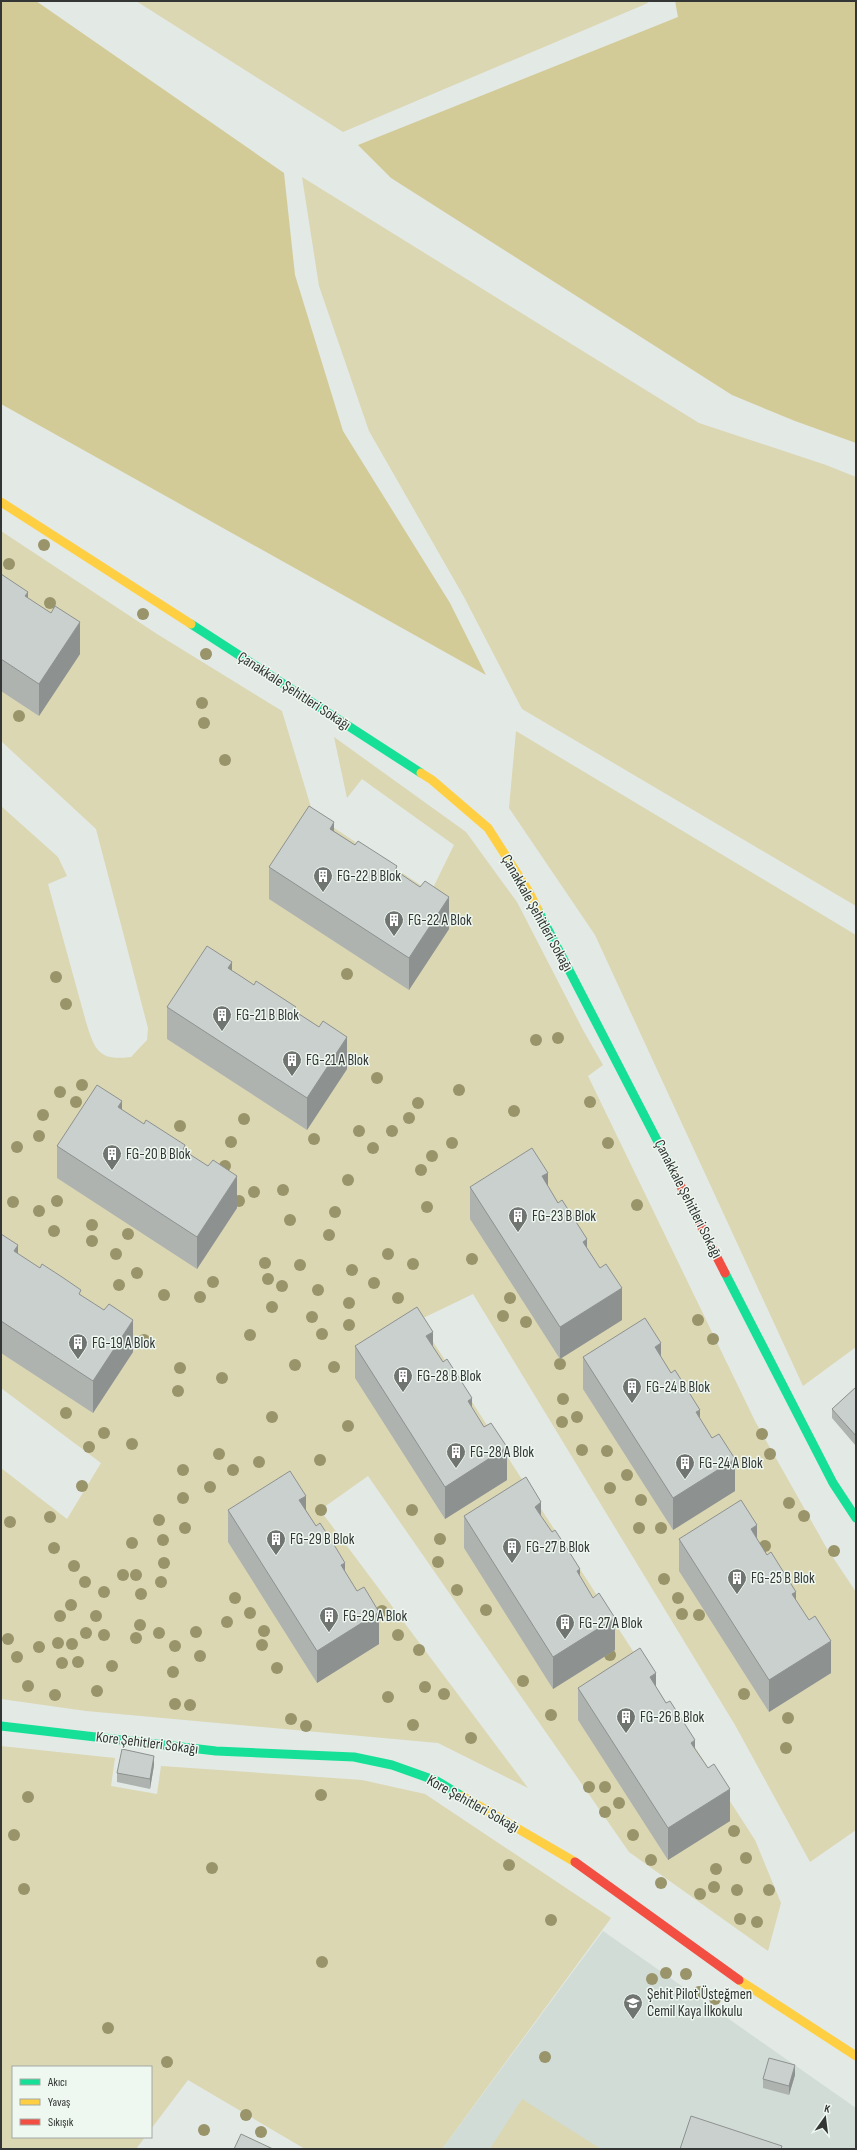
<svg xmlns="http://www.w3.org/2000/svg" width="857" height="2150" viewBox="0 0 857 2150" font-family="'Sofia Sans Condensed',sans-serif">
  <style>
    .built { fill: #d1dcd6 }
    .green { fill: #dbd7b2 }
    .forest { fill: #d3cb97 }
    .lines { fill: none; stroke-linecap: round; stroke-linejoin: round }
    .fast { stroke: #16e098; stroke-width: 9 }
    .slow { stroke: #ffcf43; stroke-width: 9 }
    .jam { stroke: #f24e42; stroke-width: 9 }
    .tree { fill: #999469 }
    .wall { fill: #aeb3b0 }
    .shaded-wall { fill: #8d9290 }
    .building { fill: #cad0cd; stroke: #8d9290 }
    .labels { text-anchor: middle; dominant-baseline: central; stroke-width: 3; stroke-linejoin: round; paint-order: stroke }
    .street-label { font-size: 15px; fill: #333634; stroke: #eef8f1 }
    .poi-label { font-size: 15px; fill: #333634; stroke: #eef8f1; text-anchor: start }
  </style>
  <rect width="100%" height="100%" fill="#e3e9e5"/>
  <path class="built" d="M603,1931L856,2108V2149H442Z"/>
  <path class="green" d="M136,1H647L648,3L343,132Z
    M302,177L699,423L826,465L856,477V906L522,709L464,597L369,431L319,286Z
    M1,531L157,634L282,711L313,814L431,892L454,845L362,779L347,798L334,737L466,832L517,902L583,1030L603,1065L588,1076L755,1421L826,1547L856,1592V1830L810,1862L735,1725L473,1294L419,1320L755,1840L781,1903L768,1951L629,1852L368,1476L320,1510L528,1788L438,1743L86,1711L1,1699V1468L67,1519L101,1463L1,1388V806L58,857L67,876L48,884L86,1022C95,1051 99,1061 131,1057L147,1040L148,1028L96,829L1,741Z
    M516,731L856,935V1347L803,1386L595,935L509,808Z
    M1,1746L115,1758L111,1786L157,1794L161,1766L362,1780L425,1794L611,1918L442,2149H305L188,2080L151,2129V2067H13V2137H145L136,2149H1Z
    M522,2099L601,2149H490Z"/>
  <path class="forest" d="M1,1H36L284,173L295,275L343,431L450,603L486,675L1,404Z
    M675,1H856V443L795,421L732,395L391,178L358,145L678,17Z"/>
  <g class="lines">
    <path class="fast" d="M191,624L421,773
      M538,910L673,1171
      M725,1273L833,1483L856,1518
      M1,1726L216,1751L354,1757L392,1765L437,1781L462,1796"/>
    <path class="slow" d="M1,502L191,624
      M421,773L432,780L488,828L529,892L538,910
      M462,1796L575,1862
      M739,1980L856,2056"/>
    <path class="jam" d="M673,1171L725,1273
      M575,1862L739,1980"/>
  </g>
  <g class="tree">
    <circle cx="44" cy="545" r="6"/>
    <circle cx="9" cy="564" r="6"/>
    <circle cx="50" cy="603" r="6"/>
    <circle cx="143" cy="614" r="6"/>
    <circle cx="206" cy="654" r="6"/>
    <circle cx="202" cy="703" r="6"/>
    <circle cx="19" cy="716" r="6"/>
    <circle cx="204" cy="723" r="6"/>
    <circle cx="225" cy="760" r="6"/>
    <circle cx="347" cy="974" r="6"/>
    <circle cx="56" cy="977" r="6"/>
    <circle cx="66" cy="1004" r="6"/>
    <circle cx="558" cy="1038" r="6"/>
    <circle cx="536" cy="1040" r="6"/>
    <circle cx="377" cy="1078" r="6"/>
    <circle cx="82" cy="1085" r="6"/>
    <circle cx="459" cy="1090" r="6"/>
    <circle cx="60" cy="1092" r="6"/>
    <circle cx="76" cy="1102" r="6"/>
    <circle cx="590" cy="1102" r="6"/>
    <circle cx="418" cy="1103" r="6"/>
    <circle cx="514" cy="1111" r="6"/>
    <circle cx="43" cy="1115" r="6"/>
    <circle cx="409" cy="1118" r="6"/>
    <circle cx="244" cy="1119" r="6"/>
    <circle cx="180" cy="1126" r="6"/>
    <circle cx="359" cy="1131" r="6"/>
    <circle cx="392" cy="1131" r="6"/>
    <circle cx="39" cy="1136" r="6"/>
    <circle cx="314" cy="1139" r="6"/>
    <circle cx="231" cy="1142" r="6"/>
    <circle cx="452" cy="1143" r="6"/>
    <circle cx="608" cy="1143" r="6"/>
    <circle cx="17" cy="1147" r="6"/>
    <circle cx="373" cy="1148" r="6"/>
    <circle cx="432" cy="1156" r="6"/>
    <circle cx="225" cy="1166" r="6"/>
    <circle cx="421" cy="1170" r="6"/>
    <circle cx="348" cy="1180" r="6"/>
    <circle cx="283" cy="1190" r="6"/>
    <circle cx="254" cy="1192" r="6"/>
    <circle cx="57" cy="1201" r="6"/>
    <circle cx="239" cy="1201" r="6"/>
    <circle cx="13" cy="1202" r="6"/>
    <circle cx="637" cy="1205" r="6"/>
    <circle cx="427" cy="1207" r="6"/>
    <circle cx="39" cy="1211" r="6"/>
    <circle cx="335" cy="1212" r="6"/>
    <circle cx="290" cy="1220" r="6"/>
    <circle cx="92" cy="1225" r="6"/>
    <circle cx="54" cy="1231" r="6"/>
    <circle cx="128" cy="1234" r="6"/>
    <circle cx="329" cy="1235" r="6"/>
    <circle cx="92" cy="1241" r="6"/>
    <circle cx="116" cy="1254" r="6"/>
    <circle cx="388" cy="1254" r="6"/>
    <circle cx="472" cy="1259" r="6"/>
    <circle cx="265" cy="1263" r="6"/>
    <circle cx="413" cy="1264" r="6"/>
    <circle cx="300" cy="1265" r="6"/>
    <circle cx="352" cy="1270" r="6"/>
    <circle cx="137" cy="1273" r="6"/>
    <circle cx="268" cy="1279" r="6"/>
    <circle cx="213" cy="1282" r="6"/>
    <circle cx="374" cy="1283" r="6"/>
    <circle cx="119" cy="1285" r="6"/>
    <circle cx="282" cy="1286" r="6"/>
    <circle cx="318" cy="1290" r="6"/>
    <circle cx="164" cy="1295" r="6"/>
    <circle cx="200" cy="1297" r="6"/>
    <circle cx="398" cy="1298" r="6"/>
    <circle cx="510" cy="1298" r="6"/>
    <circle cx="349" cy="1303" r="6"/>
    <circle cx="272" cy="1307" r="6"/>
    <circle cx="503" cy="1316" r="6"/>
    <circle cx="312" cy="1317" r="6"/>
    <circle cx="698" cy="1320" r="6"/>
    <circle cx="526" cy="1322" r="6"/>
    <circle cx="349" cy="1325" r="6"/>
    <circle cx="322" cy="1334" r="6"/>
    <circle cx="250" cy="1335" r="6"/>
    <circle cx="713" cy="1339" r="6"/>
    <circle cx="144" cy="1340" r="6"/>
    <circle cx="560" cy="1364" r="6"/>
    <circle cx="295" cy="1365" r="6"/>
    <circle cx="334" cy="1367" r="6"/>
    <circle cx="180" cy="1368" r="6"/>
    <circle cx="222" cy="1378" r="6"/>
    <circle cx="178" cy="1391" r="6"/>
    <circle cx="563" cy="1399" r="6"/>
    <circle cx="66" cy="1413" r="6"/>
    <circle cx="272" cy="1417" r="6"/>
    <circle cx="577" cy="1417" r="6"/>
    <circle cx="562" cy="1422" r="6"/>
    <circle cx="348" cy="1426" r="6"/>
    <circle cx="104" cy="1433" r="6"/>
    <circle cx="762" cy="1434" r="6"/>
    <circle cx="132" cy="1444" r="6"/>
    <circle cx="89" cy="1447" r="6"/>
    <circle cx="582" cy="1450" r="6"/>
    <circle cx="607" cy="1451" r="6"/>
    <circle cx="219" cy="1454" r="6"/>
    <circle cx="770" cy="1454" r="6"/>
    <circle cx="320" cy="1460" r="6"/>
    <circle cx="259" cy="1462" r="6"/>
    <circle cx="183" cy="1470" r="6"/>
    <circle cx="233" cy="1470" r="6"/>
    <circle cx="627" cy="1475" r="6"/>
    <circle cx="82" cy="1486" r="6"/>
    <circle cx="210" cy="1487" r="6"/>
    <circle cx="610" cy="1488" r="6"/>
    <circle cx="183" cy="1498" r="6"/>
    <circle cx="641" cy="1500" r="6"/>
    <circle cx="789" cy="1503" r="6"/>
    <circle cx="321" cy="1510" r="6"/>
    <circle cx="412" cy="1510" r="6"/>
    <circle cx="804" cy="1516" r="6"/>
    <circle cx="50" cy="1517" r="6"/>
    <circle cx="159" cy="1520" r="6"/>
    <circle cx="10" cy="1522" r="6"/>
    <circle cx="185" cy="1528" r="6"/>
    <circle cx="639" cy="1528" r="6"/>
    <circle cx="661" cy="1528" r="6"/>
    <circle cx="440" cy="1539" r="6"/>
    <circle cx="163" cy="1540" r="6"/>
    <circle cx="132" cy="1543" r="6"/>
    <circle cx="765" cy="1546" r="6"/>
    <circle cx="54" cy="1548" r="6"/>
    <circle cx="834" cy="1551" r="6"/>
    <circle cx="438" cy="1562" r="6"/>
    <circle cx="164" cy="1563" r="6"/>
    <circle cx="74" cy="1566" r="6"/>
    <circle cx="123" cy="1575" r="6"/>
    <circle cx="136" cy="1575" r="6"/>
    <circle cx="664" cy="1579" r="6"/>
    <circle cx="85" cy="1582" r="6"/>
    <circle cx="161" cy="1582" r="6"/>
    <circle cx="457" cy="1590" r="6"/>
    <circle cx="104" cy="1592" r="6"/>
    <circle cx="141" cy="1594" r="6"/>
    <circle cx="235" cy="1598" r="6"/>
    <circle cx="678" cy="1598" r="6"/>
    <circle cx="71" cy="1605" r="6"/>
    <circle cx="486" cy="1610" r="6"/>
    <circle cx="382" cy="1611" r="6"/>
    <circle cx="250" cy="1613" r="6"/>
    <circle cx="682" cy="1614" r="6"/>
    <circle cx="699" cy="1615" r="6"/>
    <circle cx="60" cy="1616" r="6"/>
    <circle cx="96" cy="1616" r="6"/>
    <circle cx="227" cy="1622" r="6"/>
    <circle cx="140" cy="1625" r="6"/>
    <circle cx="264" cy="1631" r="6"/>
    <circle cx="196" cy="1632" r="6"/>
    <circle cx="86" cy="1633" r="6"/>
    <circle cx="159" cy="1633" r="6"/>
    <circle cx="104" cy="1635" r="6"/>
    <circle cx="398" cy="1635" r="6"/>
    <circle cx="136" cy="1638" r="6"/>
    <circle cx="8" cy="1639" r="6"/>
    <circle cx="58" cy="1643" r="6"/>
    <circle cx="72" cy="1644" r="6"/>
    <circle cx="262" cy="1645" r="6"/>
    <circle cx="175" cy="1646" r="6"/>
    <circle cx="39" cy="1647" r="6"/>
    <circle cx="419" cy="1650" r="6"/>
    <circle cx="610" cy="1655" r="6"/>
    <circle cx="200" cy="1656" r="6"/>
    <circle cx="17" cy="1657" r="6"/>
    <circle cx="78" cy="1662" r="6"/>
    <circle cx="62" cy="1663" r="6"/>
    <circle cx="112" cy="1666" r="6"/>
    <circle cx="277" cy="1668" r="6"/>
    <circle cx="173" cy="1672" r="6"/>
    <circle cx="523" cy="1681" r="6"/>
    <circle cx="28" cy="1686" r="6"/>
    <circle cx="425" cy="1687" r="6"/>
    <circle cx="97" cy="1691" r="6"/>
    <circle cx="444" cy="1694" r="6"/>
    <circle cx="744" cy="1694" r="6"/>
    <circle cx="55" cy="1695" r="6"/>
    <circle cx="388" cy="1697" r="6"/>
    <circle cx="175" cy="1704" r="6"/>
    <circle cx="190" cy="1705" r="6"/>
    <circle cx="551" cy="1715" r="6"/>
    <circle cx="788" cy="1718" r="6"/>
    <circle cx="291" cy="1719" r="6"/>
    <circle cx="413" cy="1725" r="6"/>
    <circle cx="306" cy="1726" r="6"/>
    <circle cx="471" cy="1738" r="6"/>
    <circle cx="786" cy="1748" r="6"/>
    <circle cx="589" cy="1787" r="6"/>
    <circle cx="605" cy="1787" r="6"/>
    <circle cx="321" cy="1795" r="6"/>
    <circle cx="28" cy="1797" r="6"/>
    <circle cx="619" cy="1803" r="6"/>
    <circle cx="605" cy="1812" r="6"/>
    <circle cx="734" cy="1831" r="6"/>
    <circle cx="14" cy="1835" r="6"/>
    <circle cx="633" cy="1835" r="6"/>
    <circle cx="746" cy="1858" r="6"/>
    <circle cx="651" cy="1860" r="6"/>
    <circle cx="509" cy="1865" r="6"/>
    <circle cx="212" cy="1868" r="6"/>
    <circle cx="716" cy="1869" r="6"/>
    <circle cx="661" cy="1883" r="6"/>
    <circle cx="714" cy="1887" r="6"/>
    <circle cx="24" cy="1889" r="6"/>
    <circle cx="737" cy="1890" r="6"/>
    <circle cx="769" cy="1890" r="6"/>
    <circle cx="700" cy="1894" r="6"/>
    <circle cx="740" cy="1919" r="6"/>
    <circle cx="551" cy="1920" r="6"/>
    <circle cx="757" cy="1922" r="6"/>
    <circle cx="322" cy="1962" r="6"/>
    <circle cx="666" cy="1973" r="6"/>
    <circle cx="686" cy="1974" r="6"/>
    <circle cx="652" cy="1979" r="6"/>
    <circle cx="699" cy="1992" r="6"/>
    <circle cx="715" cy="1999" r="6"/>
    <circle cx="108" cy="2028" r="6"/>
    <circle cx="545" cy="2057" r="6"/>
    <circle cx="167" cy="2062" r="6"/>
    <circle cx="246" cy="2115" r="6"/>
    <circle cx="204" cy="2130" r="6"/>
    <circle cx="261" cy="2132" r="6"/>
  </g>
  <path class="wall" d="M1,574L80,654L39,716L1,691Z
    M334,831L397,872L449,929L409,990L269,899V867Z
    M232,971L319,1027L347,1069L307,1130L167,1039V1007Z
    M122,1110L185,1151L237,1208L197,1269L57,1178V1146Z
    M470,1187H548L600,1268L622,1320L560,1359L470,1219Z
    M1,1234L18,1254L81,1295L133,1352L93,1413L1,1353Z
    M355,1346L433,1347L472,1407L507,1480L445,1519L355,1378Z
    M583,1357H661L712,1438L735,1491L673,1530L583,1389Z
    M856,1387V1446L832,1418V1409Z
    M228,1510H306L345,1571L379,1644L317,1683L228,1542Z
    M464,1516L541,1517L580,1578L615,1650L553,1689L464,1548Z
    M679,1539H757L796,1601L831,1673L769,1712L679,1571Z
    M656,1687L695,1749L730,1821L668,1860L578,1720V1688Z
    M154,1765L150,1789L117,1782V1773Z
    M795,2075L789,2095L763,2088V2079Z"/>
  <path class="shaded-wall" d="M28,592V624L25,596Z
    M80,622V654L39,716V684Z
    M334,822V854L330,829Z
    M397,866V899L395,870Z
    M449,897V929L409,990V958Z
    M232,962V994L228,968Z
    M347,1037V1069L307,1130V1098Z
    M122,1101V1133L118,1107Z
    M548,1173V1205L542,1176Z
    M237,1176V1208L197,1269V1237Z
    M587,1239V1271L583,1242Z
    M18,1245V1277L14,1251Z
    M622,1288V1320L560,1359V1327Z
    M133,1320V1352L93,1413V1381Z
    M433,1332V1364L426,1336Z
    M661,1343V1375L655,1347Z
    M472,1398V1430L468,1401Z
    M700,1410V1442L696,1412Z
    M507,1447V1480L445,1519V1487Z
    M735,1459V1491L673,1530V1498Z
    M306,1496V1528L299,1500Z
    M541,1502V1534L535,1507Z
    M757,1525V1557L751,1529Z
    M345,1563V1595L341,1565Z
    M580,1569V1601L577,1571Z
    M796,1592V1624L792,1594Z
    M379,1612V1644L317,1683V1651Z
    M615,1618V1650L553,1689V1657Z
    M831,1641V1673L769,1712V1680Z
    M656,1673V1705L650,1677Z
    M695,1740V1772L691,1743Z
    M154,1756V1765L150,1789V1779Z
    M730,1789V1821L668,1860V1828Z
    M795,2065V2075L789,2095V2086Z"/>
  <path class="building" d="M1,574L28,592L25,596L51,613L55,606L80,622L39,684L1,659Z
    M309,806L334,822L330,829L355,845L358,841L397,866L395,870L420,887L425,881L449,897L409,958L269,867Z
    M207,946L232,962L228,968L242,977L254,985L256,981L296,1007L293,1010L319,1027L323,1021L347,1037L307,1098L167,1007Z
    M97,1085L122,1101L118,1107L144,1124L146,1120L185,1145L183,1150L208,1166L213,1160L237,1176L197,1237L57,1146Z
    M532,1148L548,1173L542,1176L558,1203L562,1200L587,1239L583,1242L600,1268L606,1264L622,1288L560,1327L470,1187Z
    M1,1234L18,1245L14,1251L40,1268L42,1264L62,1277L81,1290L79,1294L104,1310L109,1304L133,1320L93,1381L1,1321Z
    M417,1307L433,1332L426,1336L443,1362L447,1359L472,1398L468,1401L484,1427L491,1423L507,1447L445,1487L355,1346Z
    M645,1318L661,1343L655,1347L671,1373L675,1370L700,1410L696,1412L712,1438L719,1434L735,1459L673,1498L583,1357Z
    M856,1387V1436L832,1409Z
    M290,1471L306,1496L299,1500L316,1526L320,1523L333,1543L345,1563L341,1565L357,1591L364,1587L379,1612L317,1651L228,1510Z
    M526,1477L541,1502L535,1507L541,1516L552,1532L555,1530L568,1550L580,1569L577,1571L593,1598L599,1593L615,1618L553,1657L464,1516Z
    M741,1500L757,1525L751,1529L767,1555L771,1552L796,1592L792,1594L809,1620L815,1616L831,1641L769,1680L679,1539Z
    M640,1648L656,1673L650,1677L666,1703L670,1701L695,1740L691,1743L708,1768L714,1764L730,1789L668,1828L578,1688Z
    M122,1749L154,1756L150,1779L117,1773Z
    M769,2058L795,2065L789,2086L763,2079Z
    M691,2116L782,2146L781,2149H680Z
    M241,2134L273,2149H234Z"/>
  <defs>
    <symbol id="building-pin" viewBox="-11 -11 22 30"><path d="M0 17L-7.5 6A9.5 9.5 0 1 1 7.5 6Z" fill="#717572" stroke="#eef8f1"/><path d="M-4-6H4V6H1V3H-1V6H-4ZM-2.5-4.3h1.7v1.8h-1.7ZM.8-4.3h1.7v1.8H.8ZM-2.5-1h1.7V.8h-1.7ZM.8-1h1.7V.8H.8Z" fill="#fff"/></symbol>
    <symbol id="school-pin" viewBox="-11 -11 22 30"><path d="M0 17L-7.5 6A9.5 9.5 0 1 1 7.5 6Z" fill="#717572" stroke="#eef8f1"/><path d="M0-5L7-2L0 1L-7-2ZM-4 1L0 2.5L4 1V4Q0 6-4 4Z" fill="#fff"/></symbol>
  </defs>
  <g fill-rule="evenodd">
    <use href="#building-pin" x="312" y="865" width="22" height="30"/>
    <use href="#building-pin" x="383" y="909" width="22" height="30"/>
    <use href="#building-pin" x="211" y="1004" width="22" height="30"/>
    <use href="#building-pin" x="281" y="1049" width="22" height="30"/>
    <use href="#building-pin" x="101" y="1143" width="22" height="30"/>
    <use href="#building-pin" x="507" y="1205" width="22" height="30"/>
    <use href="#building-pin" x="67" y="1332" width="22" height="30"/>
    <use href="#building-pin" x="392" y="1365" width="22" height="30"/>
    <use href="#building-pin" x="621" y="1376" width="22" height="30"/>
    <use href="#building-pin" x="445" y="1441" width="22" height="30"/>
    <use href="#building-pin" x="674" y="1452" width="22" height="30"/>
    <use href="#building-pin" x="265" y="1528" width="22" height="30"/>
    <use href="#building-pin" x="501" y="1536" width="22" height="30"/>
    <use href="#building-pin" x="726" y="1567" width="22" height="30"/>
    <use href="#building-pin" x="318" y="1605" width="22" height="30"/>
    <use href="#building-pin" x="554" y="1612" width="22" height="30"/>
    <use href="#building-pin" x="615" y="1706" width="22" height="30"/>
    <use href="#school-pin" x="622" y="1992" width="22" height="30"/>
  </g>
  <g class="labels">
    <g class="street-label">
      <text transform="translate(294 691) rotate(33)">Çanakkale Şehitleri Sokağı</text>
      <text transform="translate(537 913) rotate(61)">Çanakkale Şehitleri Sokağı</text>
      <text transform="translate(688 1199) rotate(63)">Çanakkale Şehitleri Sokağı</text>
      <text transform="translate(147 1743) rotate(7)">Kore Şehitleri Sokağı</text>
      <text transform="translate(473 1804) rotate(29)">Kore Şehitleri Sokağı</text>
    </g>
    <g class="poi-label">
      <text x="337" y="876">FG-22 B Blok</text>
      <text x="408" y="920">FG-22 A Blok</text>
      <text x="236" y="1015">FG-21 B Blok</text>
      <text x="306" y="1060">FG-21 A Blok</text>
      <text x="126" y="1154">FG-20 B Blok</text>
      <text x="532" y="1216">FG-23 B Blok</text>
      <text x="92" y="1343">FG-19 A Blok</text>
      <text x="417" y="1376">FG-28 B Blok</text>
      <text x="646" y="1387">FG-24 B Blok</text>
      <text x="470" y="1452">FG-28 A Blok</text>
      <text x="699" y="1463">FG-24 A Blok</text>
      <text x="290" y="1539">FG-29 B Blok</text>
      <text x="526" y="1547">FG-27 B Blok</text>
      <text x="751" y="1578">FG-25 B Blok</text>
      <text x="343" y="1616">FG-29 A Blok</text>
      <text x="579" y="1623">FG-27 A Blok</text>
      <text x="640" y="1717">FG-26 B Blok</text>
      <text x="647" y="1994">Şehit Pilot Üsteğmen<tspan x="647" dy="17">Cemil Kaya İlkokulu</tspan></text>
    </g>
  </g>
  <rect width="857" height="2150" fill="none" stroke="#333634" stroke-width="4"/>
  <rect x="12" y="2066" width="140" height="72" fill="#eef8f1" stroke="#a3aaa5"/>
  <rect x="20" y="2079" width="20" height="6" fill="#16e098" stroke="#a3aaa5"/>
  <text x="48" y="2086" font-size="12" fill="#333634">Akıcı</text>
  <rect x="20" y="2099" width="20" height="6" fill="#ffcf43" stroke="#a3aaa5"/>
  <text x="48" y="2106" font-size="12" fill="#333634">Yavaş</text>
  <rect x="20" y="2119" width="20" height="6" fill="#f24e42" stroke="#a3aaa5"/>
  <text x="48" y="2126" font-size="12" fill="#333634">Sıkışık</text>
  <g transform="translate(825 2118) rotate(14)" stroke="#eef8f1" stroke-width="3" paint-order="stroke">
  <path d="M0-3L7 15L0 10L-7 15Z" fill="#333634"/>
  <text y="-6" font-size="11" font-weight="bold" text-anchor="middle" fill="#333634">K</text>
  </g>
</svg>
